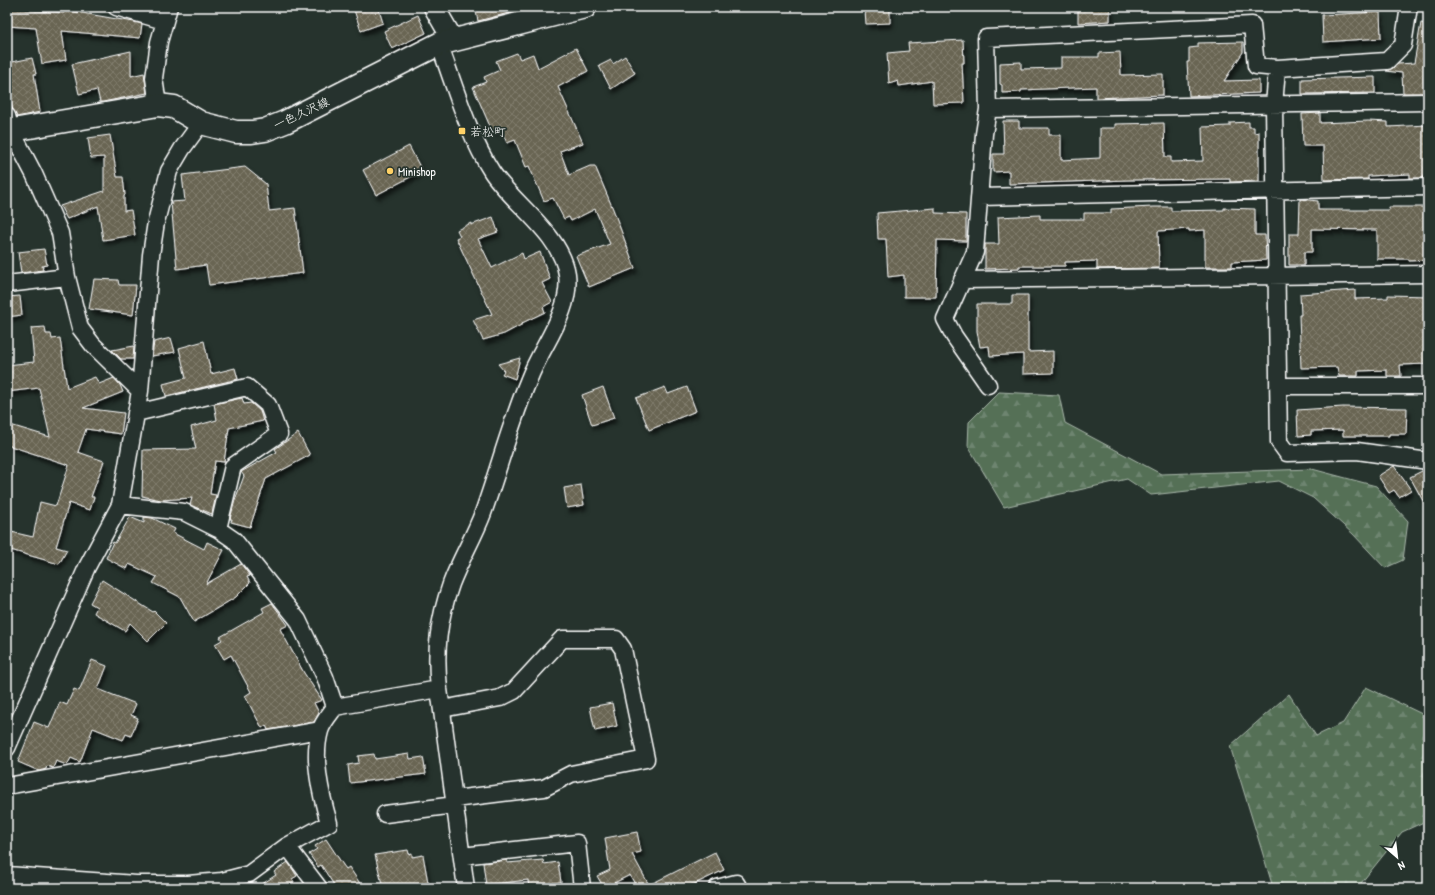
<svg xmlns="http://www.w3.org/2000/svg" width="1435" height="895" viewBox="0 0 1435 895" font-family="'Patrick Hand','Klee One',sans-serif">
  <style>
    .forest { fill: url(#forest-firs); stroke: #aab8ab }
    .building { fill: url(#building-cross-hatch); stroke: #fff; filter: url(#shadow) }
    .lines { fill: none; stroke-linecap: round; stroke-linejoin: round }
    .minor-casing { stroke: #fff; stroke-width: 19 }
    .tertiary-casing { stroke: #fff; stroke-width: 23 }
    .primary-casing { stroke: #fff; stroke-width: 25 }
    .minor { stroke: #26332d; stroke-width: 16 }
    .tertiary { stroke: #26332d; stroke-width: 20 }
    .primary { stroke: #26332d; stroke-width: 22 }
    .poi-dot { fill: #ffd166; stroke: #26332d; stroke-width: 1.5 }
    .labels { text-anchor: middle; dominant-baseline: central; stroke-width: 3.5; stroke-linejoin: round; paint-order: stroke }
    .street-label { font-size: 12px; fill: #fff; stroke: #26332d }
    .poi-label { font-size: 12px; fill: #fff; stroke: #26332d; text-anchor: start }
  </style>
  <defs>
    <pattern id="forest-firs" width="22" height="20" patternUnits="userSpaceOnUse"><rect width="22" height="20" fill="#557057"/><path d="M5 1l3.5 6h-7zM16 11l3.5 6h-7z" fill="#6e8570"/></pattern>
    <pattern id="building-cross-hatch" width="8" height="8" patternUnits="userSpaceOnUse"><rect width="8" height="8" fill="#696552"/><path d="M0 0l8 8M0 8l8-8" fill="none" stroke="#807c6c"/></pattern>
    <filter id="shadow"><feDropShadow dx="2.5" dy="4.5" stdDeviation="2" flood-color="#0009"/></filter>
  </defs>
  <rect width="100%" height="100%" fill="#26332d"/>
  <filter id="ink" filterUnits="userSpaceOnUse"><feTurbulence type="fractalNoise" baseFrequency=".025" numOctaves="2"/><feDisplacementMap in="SourceGraphic" scale="8" xChannelSelector="R" yChannelSelector="G"/><feConvolveMatrix kernelMatrix="1 2 1 2 8 2 1 2 1" color-interpolation-filters="sRGB"/></filter>
  <g filter="url(#ink)">
    <path class="forest" d="M999,392L1059,395L1065,423L1161,474L1312,469L1376,486L1408,521L1403,560L1385,568L1353,534L1313,498L1279,481L1151,495L1127,479L1004,507L968,446L969,422Z
      M1366,687L1422,714L1428,726V820L1402,832L1357,888H1280L1272,884L1230,746L1289,694L1316,736L1343,723Z"/>
    <path class="building" d="M353,7H378L383,23L361,31Z
      M475,7H528V8L478,21Z
      M1078,7H1110V21L1078,23Z
      M7,8L64,13L65,10L134,22L142,24L140,38L62,31L66,60L42,64L36,28L7,26Z
      M890,9V23L866,24L865,10Z
      M1380,12L1381,38L1323,42L1322,15Z
      M418,15L426,33L392,49L384,31Z
      M1421,23L1428,24V77L1424,76L1425,93H1403L1402,73L1386,71L1393,68L1398,64L1414,63Z
      M963,40L964,63H962L964,103L933,104L932,81L899,86L898,81L889,84L887,53L909,51L908,43Z
      M1243,42V52L1224,81L1259,80V93L1189,96L1187,62H1189V48L1198,47V43Z
      M576,48L588,71L558,87L583,143L560,151L569,175L590,166H595L613,209L635,268L589,287L576,256L610,244L595,209L571,221L569,217L564,219L553,198L544,201L529,166L526,167L515,140L507,143L500,127L492,131L473,87L486,82L484,77L500,70L496,61L517,53L520,59L533,54L538,68Z
      M131,51V76L144,73L147,93L103,102H100L97,90L79,94L72,64Z
      M1120,52L1121,75L1163,74V95L1096,98V87L1021,90V92L1002,93V85L1000,84V63L1021,62V69L1061,68V57H1099V53Z
      M625,56L635,73L611,89L599,66L611,60L613,64Z
      M32,58L36,74H34L40,112L17,117L12,108L7,86V63Z
      M1375,77V93L1302,94V79Z
      M1320,113V123L1368,121L1388,122V127L1428,125V176H1424V178H1410V174L1368,176V179L1324,180L1323,146H1303L1302,114Z
      M1003,121H1019V128H1049V135H1061V160L1100,158V128H1115V124L1164,123L1165,157H1171V162L1203,161L1202,127L1230,126V123L1249,122V127H1254V133L1259,132V181L1230,182V179L1129,180L1009,184V171L993,172V154H1004Z
      M110,135L117,177H123L125,195L124,196V211L131,210L135,235L103,240L98,206L67,219L60,206L104,191V157L91,158L88,138Z
      M409,146L422,171L376,195L363,170Z
      M245,167L266,184L269,211L295,208L303,273L209,285L206,265L177,269L171,202L185,201L182,175Z
      M1300,199L1318,201V210H1389V207H1428V260L1409,261V259H1377V230L1312,229V252H1304V265H1289V234H1299Z
      M1153,207H1171V211L1224,210V208L1255,209V235H1265L1266,260L1232,262V267H1205V230L1189,231V229L1158,231L1159,268L1097,269V261L1065,262V266H1019V268L985,269V244H999L998,217L1040,215V219H1084V213H1111V209Z
      M935,208V213L966,214V241L937,240L936,297H904V275L888,277L886,239H878L877,213Z
      M493,217L498,232L478,239L492,268L522,253L524,259L540,252L550,279L542,283L552,302L543,307L545,312L522,323L523,324L504,334L483,340L473,320L492,314L456,238L460,236L457,230L471,223V225Z
      M44,249L47,265L42,266L43,270L21,273L18,252Z
      M94,279L118,280L119,285H136L133,315L89,309Z
      M1355,290V299L1388,298V295L1428,296V364L1400,365L1401,376H1387V370L1358,371V376H1339L1337,367L1301,368L1299,315H1301L1300,294Z
      M1012,295H1028V352L1053,351V373L1023,374V354L990,356L989,346L980,347L977,331V304H1012Z
      M20,296L22,315L7,317V297Z
      M45,327L46,334H51L52,339L60,338L67,388L95,377L99,384L114,378L120,385L123,392L83,408L124,413L121,434L86,429L78,452L104,461L91,497H94L90,510L69,503L56,547L67,550L59,564L7,549V531L33,537L40,502L56,506L69,465L7,445V424L50,437L39,388L7,392V365L34,362L31,328Z
      M171,338L175,352L152,356L154,342Z
      M204,341L211,374L235,368L238,379L166,396L163,384L186,378L179,348Z
      M134,346L133,359H121L112,350Z
      M520,358L515,379L502,374L504,371L498,364Z
      M603,387L614,418L592,425L582,395Z
      M665,387L668,394L687,387L696,411L649,430L636,398Z
      M242,398L244,404L251,403L260,411L263,421L229,428L224,462L215,461L210,494L216,495L212,514L190,505L192,498L161,500L142,496L143,450L196,449L191,427L217,420L214,404Z
      M1343,407L1407,408L1406,434H1389V436H1343V430L1311,431V435L1298,436L1297,410Z
      M298,433L310,455L266,479L250,527L231,522L232,519H230L235,500L244,476L241,472L277,452L275,449Z
      M1394,466L1411,490L1399,497L1394,490L1389,493L1378,476Z
      M1424,470L1428,477V510L1410,477Z
      M581,485L584,505L567,508L564,488Z
      M130,517L144,523V517L152,518L175,529L173,533L204,549L207,542L224,550L206,584L241,564L250,576L247,577L250,583L236,597L194,622L180,597L153,583L157,577L129,564L127,569L106,558L113,542L115,543Z
      M102,580L153,612L154,611L166,623L148,641L130,623L125,631L94,613L97,607L90,603Z
      M272,603L288,625L280,629L304,673L322,700L314,703L319,713L314,722L268,730L266,725L262,728L245,696L251,692L231,655L224,659L215,644L222,640L220,637L264,612L262,608Z
      M92,660L107,666L98,689L136,704L131,715L138,718L131,736L126,734L123,740L93,728L80,762L71,758L67,765L56,761L53,768L47,766L46,769L39,771L18,762L34,722L49,728L60,702L67,705L74,689L79,691Z
      M612,703L617,726L595,731L590,707Z
      M374,754L375,759L409,754L410,759L423,757L426,774L350,783L348,765L359,763L358,756Z
      M637,832L641,852L632,854L649,885L715,852L724,870L686,888H637L630,875L604,888L597,876L610,870L605,838Z
      M326,839L343,865L346,869L349,867L363,888H336L321,865L318,867L309,854L317,849L315,846Z
      M408,850L409,854L412,853V857L423,855L429,888H383L375,855Z
      M507,860V863L543,860L544,864L558,862L561,882L529,887L528,880L486,885L483,863Z
      M288,862L297,876L292,879L294,882L286,888H256L276,875L274,872Z"/>
    <g class="lines">
      <defs>
        <path id="minor" d="M116,7L164,21
          M1409,7L1403,45L1387,61L1277,68L1274,106L1279,442L1287,453L1357,451L1428,461
          M439,44C455,86 468,135 492,172C513,204 561,234 567,274C572,311 542,345 529,379C511,422 499,468 483,513C474,537 460,560 451,584C438,621 435,651 439,689L466,888
          M158,105L154,78L159,42L169,7
          M988,109L1428,102
          M7,116L11,130L34,174L60,233L67,277L80,328L93,345L140,391
          M980,197L1428,187
          M962,280L1428,274
          M7,284L67,277
          M988,385L954,336L945,319L975,252L984,134L988,109L986,38L1252,25L1256,66L1277,68
          M1278,386H1428
          M136,413L247,387L268,405L279,434L233,466L218,529
          M120,505L184,512L218,529L234,540L298,620L325,677L335,707L439,689
          M442,709L500,698L514,691L562,639H616L623,649L646,759L571,774L544,788L454,799
          M7,748L87,567L120,505L140,391L151,255L156,222L169,171L182,149L201,123
          M7,786L320,730
          M385,814L455,805
          M287,846L319,888
          M462,856L577,843L582,888
          M7,875L136,884H188L222,881L249,874L287,846L329,823C321,795 312,759 320,731C322,723 330,714 335,707
          M717,888L736,883L739,888"/>
        <path id="tertiary" d="M434,7L453,40"/>
        <path id="primary" d="M7,131L158,105L174,107L201,123L236,132H252L265,130L285,122L439,44L585,7"/>
      </defs>
      <use href="#minor" class="minor-casing"/>
      <use href="#tertiary" class="tertiary-casing"/>
      <use href="#primary" class="primary-casing"/>
      <use href="#minor" class="minor"/>
      <use href="#tertiary" class="tertiary"/>
      <use href="#primary" class="primary"/>
    </g>
  </g>
  <g class="poi-dot">
    <rect x="458" y="127" width="8" height="8" rx="2"/>
    <circle cx="390" cy="171" r="4"/>
  </g>
  <g class="labels">
    <g class="street-label">
      <text transform="translate(301 113) rotate(-25)">一色久沢線</text>
    </g>
    <g class="poi-label">
      <text x="470" y="131">若松町</text>
      <text x="398" y="171">Minishop</text>
    </g>
  </g>
  <rect width="1435" height="895" fill="none" stroke="#26332d" stroke-width="24"/>
  <rect x="12" y="12" width="1411" height="871" fill="none" stroke="#fff" stroke-width="1.5" filter="url(#ink)"/>
  <g transform="translate(1397 857) rotate(152)" stroke="#26332d" stroke-width="3" paint-order="stroke">
  <path d="M0-3L7 15L0 10L-7 15Z" fill="#ffffff"/>
  <text y="-6" font-size="11" font-weight="bold" text-anchor="middle" fill="#ffffff">N</text>
  </g>
</svg>
